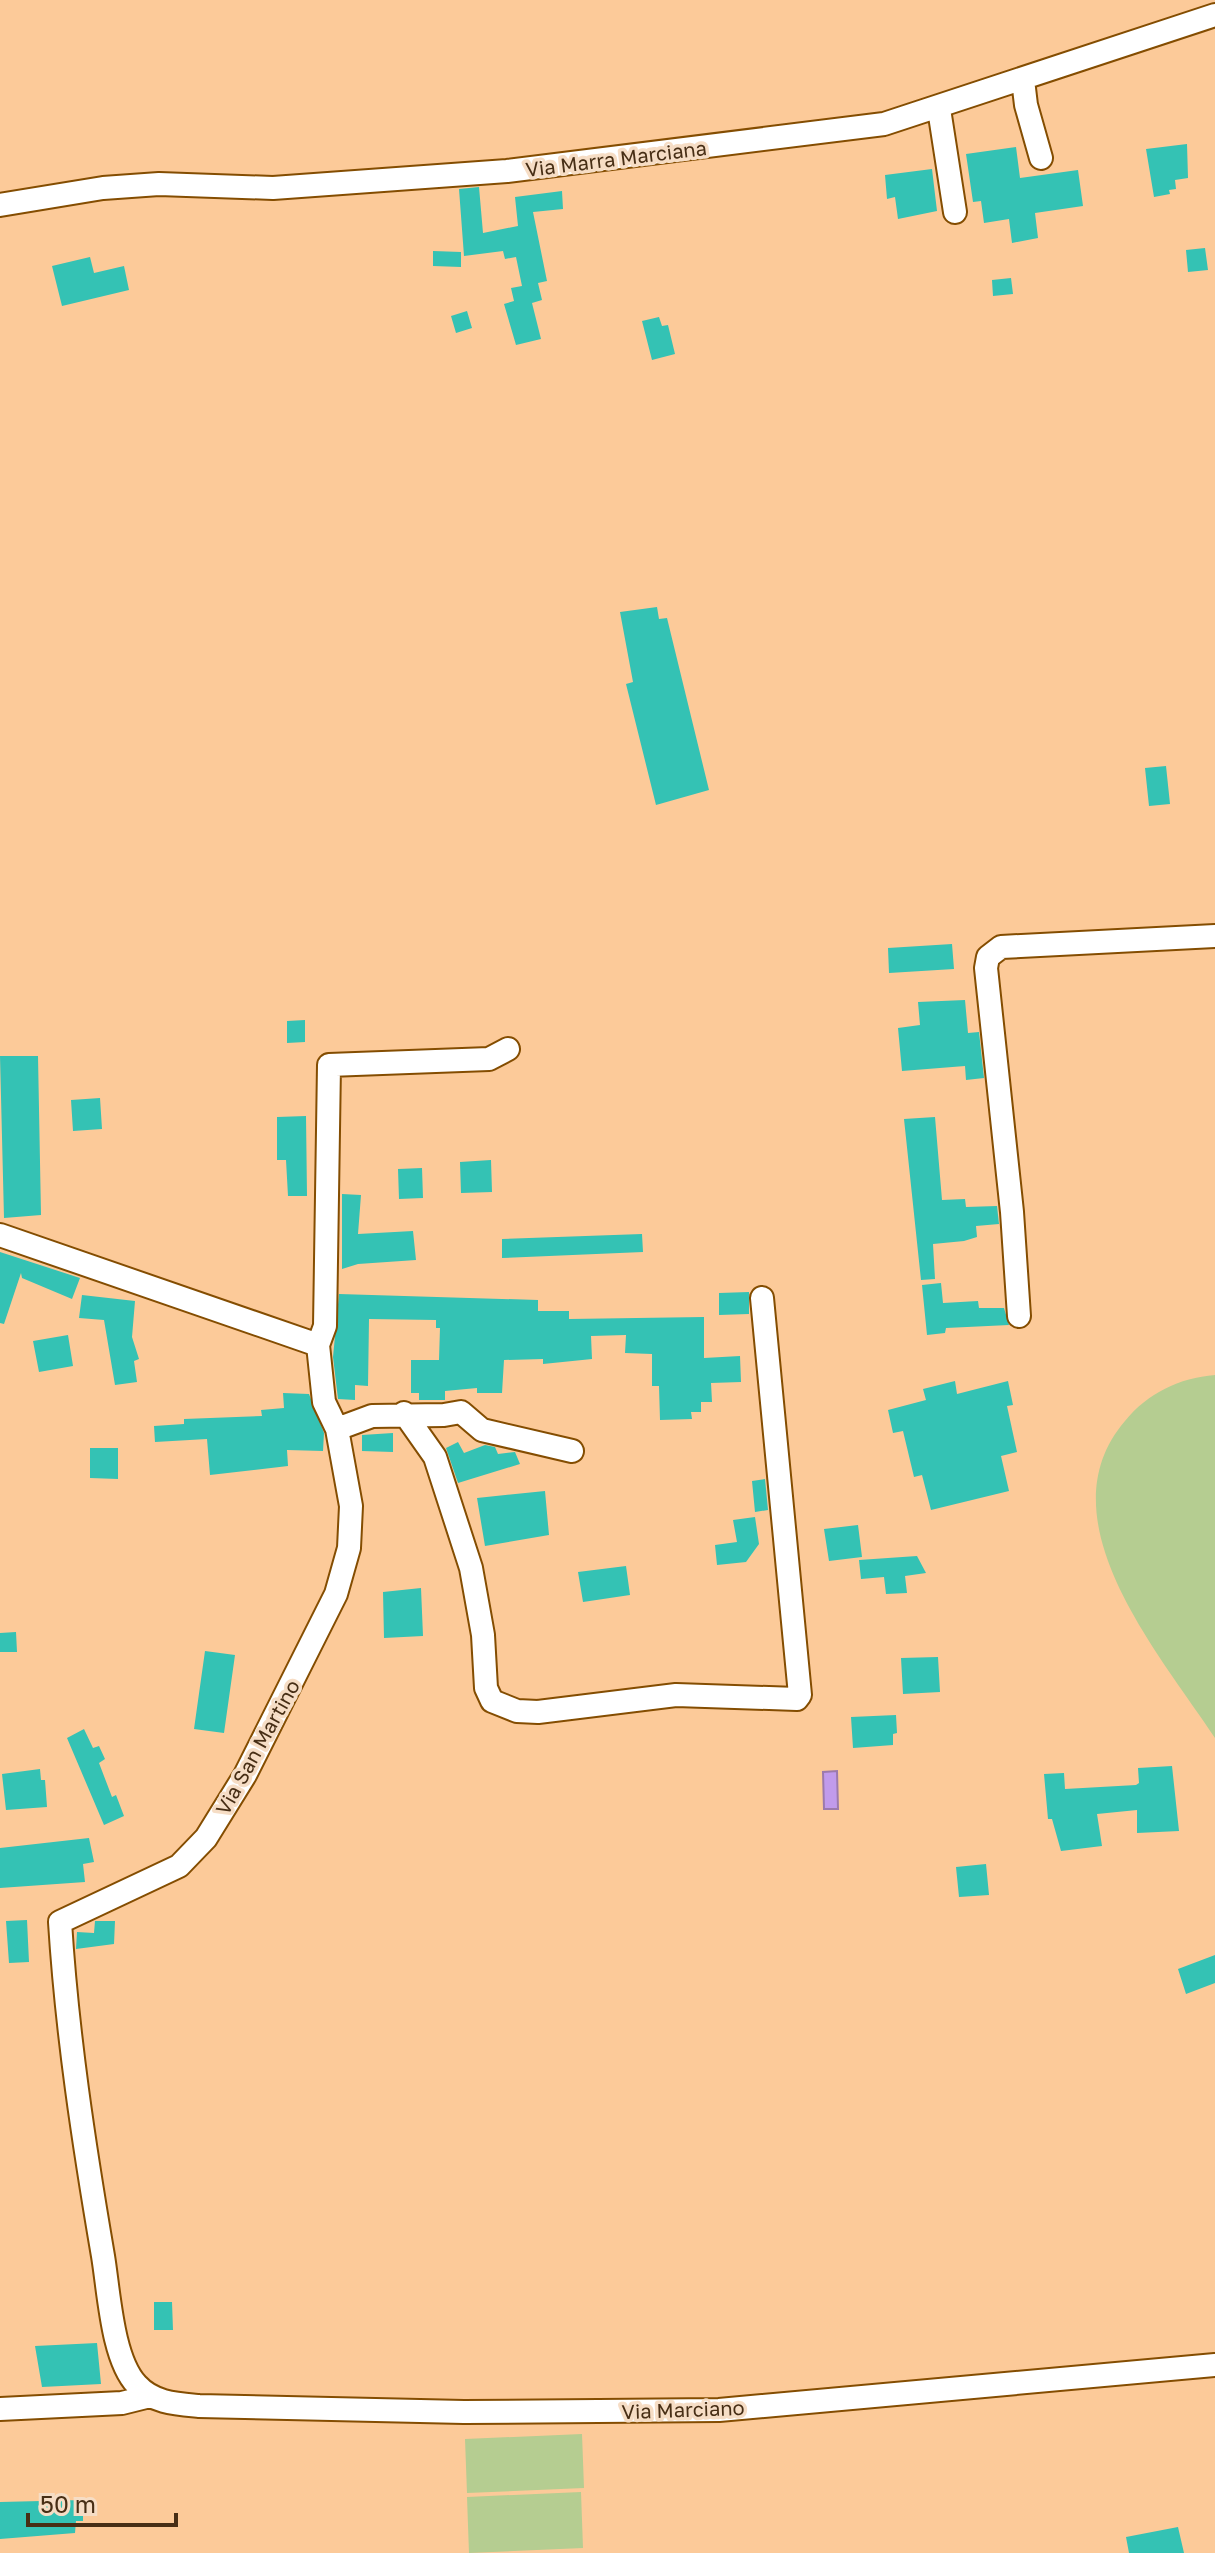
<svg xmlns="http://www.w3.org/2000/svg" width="1215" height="2553" viewBox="0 0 1215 2553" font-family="'Golos Text',sans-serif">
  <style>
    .green { fill: #b5cd91 }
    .water { fill: #c19beb; stroke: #9c7aab; stroke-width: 2 }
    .building { fill: #34c2b4 }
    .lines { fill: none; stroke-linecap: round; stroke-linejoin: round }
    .minor-casing { stroke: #844d01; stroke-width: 26 }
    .minor { stroke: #fff; stroke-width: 22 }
    .labels { text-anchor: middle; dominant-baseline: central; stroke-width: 7; stroke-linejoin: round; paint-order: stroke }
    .street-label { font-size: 20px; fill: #472e15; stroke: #f6ddc5 }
  </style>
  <rect width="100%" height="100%" fill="#fcca99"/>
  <path class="green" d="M1215,1375V1738C1160,1654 1041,1519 1125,1421C1148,1393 1179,1378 1215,1375Z
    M582,2434L584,2488L467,2493L465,2439Z
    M581,2492L583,2548L469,2553L467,2497Z"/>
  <path class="water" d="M837,1771L838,1809H824L823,1772Z"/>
  <path class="building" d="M1187,144L1188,178L1175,180L1176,189L1169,190L1170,194L1154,197L1146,149Z
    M1016,147L1020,178L1078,170L1083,206L1035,213L1038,238L1012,243L1009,219L984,223L981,201L973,202L966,154Z
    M932,169L937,211L898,219L895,197L887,199L885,175Z
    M479,187L483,233L518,226L515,197L562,191L563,209L533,212L547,281L538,283L542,300L532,303L541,339L516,345L504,304L514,301L511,288L522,286L516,257L505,259L503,251L464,256L459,189Z
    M1205,248L1208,270L1188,272L1186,250Z
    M433,251L461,252V267L433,266Z
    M90,257L94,273L124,266L129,290L62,306L52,266Z
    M1011,278L1013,294L993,296L992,280Z
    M467,311L472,328L456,333L451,316Z
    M659,317L662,326L668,325L675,354L652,360L642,321Z
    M657,607L659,619L667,618L709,790L656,805L626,684L633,682L620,612Z
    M1166,766L1170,804L1149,806L1145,768Z
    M952,944L954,969L889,973L888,948Z
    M965,1000L968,1033L979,1032L984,1078L966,1080L965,1066L902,1071L898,1028L920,1025L918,1002Z
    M305,1020V1042L287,1043V1021Z
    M0,1056H38L41,1215L4,1218Z
    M100,1098L102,1129L73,1131L71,1100Z
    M306,1116L307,1196H288L286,1160H277V1117Z
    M935,1117L942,1200L965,1199L966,1207L997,1206L999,1224L976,1226L977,1237L964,1241L933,1244L935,1279L921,1280L904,1119Z
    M491,1160L492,1192L461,1193L460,1162Z
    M422,1168L423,1198L399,1199L398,1169Z
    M342,1194L361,1195L358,1234L413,1231L416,1260L358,1264L342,1269Z
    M642,1234L643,1252L502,1258V1239Z
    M0,1252L80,1278L72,1299L22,1278L21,1273L4,1324L0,1323Z
    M941,1283L943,1303L978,1301L979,1308H1004L1009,1325L946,1328L945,1333L927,1335L922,1285Z
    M749,1292V1314L719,1315V1293Z
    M339,1294L538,1300V1311H569V1319L704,1317V1358L740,1356L741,1382L711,1383L712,1402H701V1412H691L692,1419L660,1420L659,1386H652V1354L625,1353L626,1335L591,1336L592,1359L543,1364V1359L504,1360L502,1393H477V1388L445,1391V1400H419V1393H411V1360H439L440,1328H436V1320L369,1319L368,1386L355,1385V1400L338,1399L333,1357Z
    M82,1295L135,1301L132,1337L139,1359L134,1361L137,1382L115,1385L104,1320L79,1318Z
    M68,1335L73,1366L39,1372L33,1341Z
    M955,1381L957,1394L1008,1381L1013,1405L1007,1406L1017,1452L1001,1456L1009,1491L931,1510L922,1475L914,1477L903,1431L893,1433L888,1410L926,1400L923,1389Z
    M283,1393L309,1394L324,1433L323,1451L287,1450L288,1466L210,1475L207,1439L155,1442L154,1426L184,1424V1419L262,1416L261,1410L284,1408Z
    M393,1433V1452L362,1451V1435Z
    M458,1442L464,1453L485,1445L495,1447L498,1454L515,1452L520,1464L458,1483L446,1448Z
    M90,1448H118V1479L90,1478Z
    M765,1479L768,1510L755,1512L752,1481Z
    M545,1491L549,1535L485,1546L477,1498Z
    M755,1517L759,1544L746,1562L717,1565L715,1545L737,1542L733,1520Z
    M858,1525L862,1557L829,1561L824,1529Z
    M917,1556L926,1573L905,1576L907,1593L886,1594L884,1577L861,1579L859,1560Z
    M626,1566L630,1595L583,1602L578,1572Z
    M421,1588L423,1636L384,1638L383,1592Z
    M16,1632L17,1652H0V1633Z
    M205,1651L235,1655L224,1733L194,1729Z
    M938,1657L940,1692L903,1694L901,1658Z
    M896,1715L897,1733L893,1734V1745L853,1748L851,1717Z
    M84,1729L93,1748L99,1746L105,1759L99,1763L112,1797L116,1795L124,1816L104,1825L67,1738Z
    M1172,1766L1179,1831L1137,1833V1810L1097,1814L1102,1846L1061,1851L1052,1819H1048L1044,1774L1064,1773L1065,1789L1136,1785L1139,1783L1138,1768Z
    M40,1769L41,1780H45L47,1807L6,1810L2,1774Z
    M89,1838L94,1862L83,1864L85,1882L0,1888V1848Z
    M986,1864L989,1895L959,1897L956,1867Z
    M27,1920L29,1962L9,1963L6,1921Z
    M95,1921H115L114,1944L76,1949L77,1932L94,1933Z
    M1215,1955V1983L1186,1994L1178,1969Z
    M154,2302H172L173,2330H154Z
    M97,2343L101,2384L42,2387L35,2346Z
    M83,2500V2521H76L75,2533L0,2539V2502Z
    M1178,2527L1184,2553H1129L1126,2537Z"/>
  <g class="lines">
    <defs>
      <path id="minor" d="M1023,80L1026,105L1041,158
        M939,109L955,212
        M0,205L103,188L159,184L273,188L507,171L884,124L1215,15
        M0,1235L318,1345L324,1402L337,1429L351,1506L349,1548L336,1594L245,1775L206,1838L179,1866L60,1922C67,2034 84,2145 103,2256C109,2292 112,2359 137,2385C153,2403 177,2404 199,2406L464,2412L719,2410L1215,2365
        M1019,1316L1012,1212L986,968L988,957L1001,947L1215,936
        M318,1345L325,1326L329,1065L489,1059L508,1049
        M404,1413L435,1457L471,1568L483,1635L486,1688L492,1701L517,1711L538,1712L676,1695L797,1699L800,1695L762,1298
        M337,1429L372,1416L444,1415L461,1412L482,1430L572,1451
        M0,2409L122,2403L150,2396"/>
    </defs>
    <use href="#minor" class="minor-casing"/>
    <use href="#minor" class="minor"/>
  </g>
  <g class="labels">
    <g class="street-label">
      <text transform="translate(616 158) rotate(-7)">Via Marra Marciana</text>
      <text transform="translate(257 1747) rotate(-61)">Via San Martino</text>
      <text transform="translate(683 2409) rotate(-2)">Via Marciano</text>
    </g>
  </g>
  <path d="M28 2513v12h148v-12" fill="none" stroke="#472e15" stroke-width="4"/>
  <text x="40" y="2513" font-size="24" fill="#472e15" stroke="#f6ddc5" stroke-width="6" paint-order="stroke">50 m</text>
</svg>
